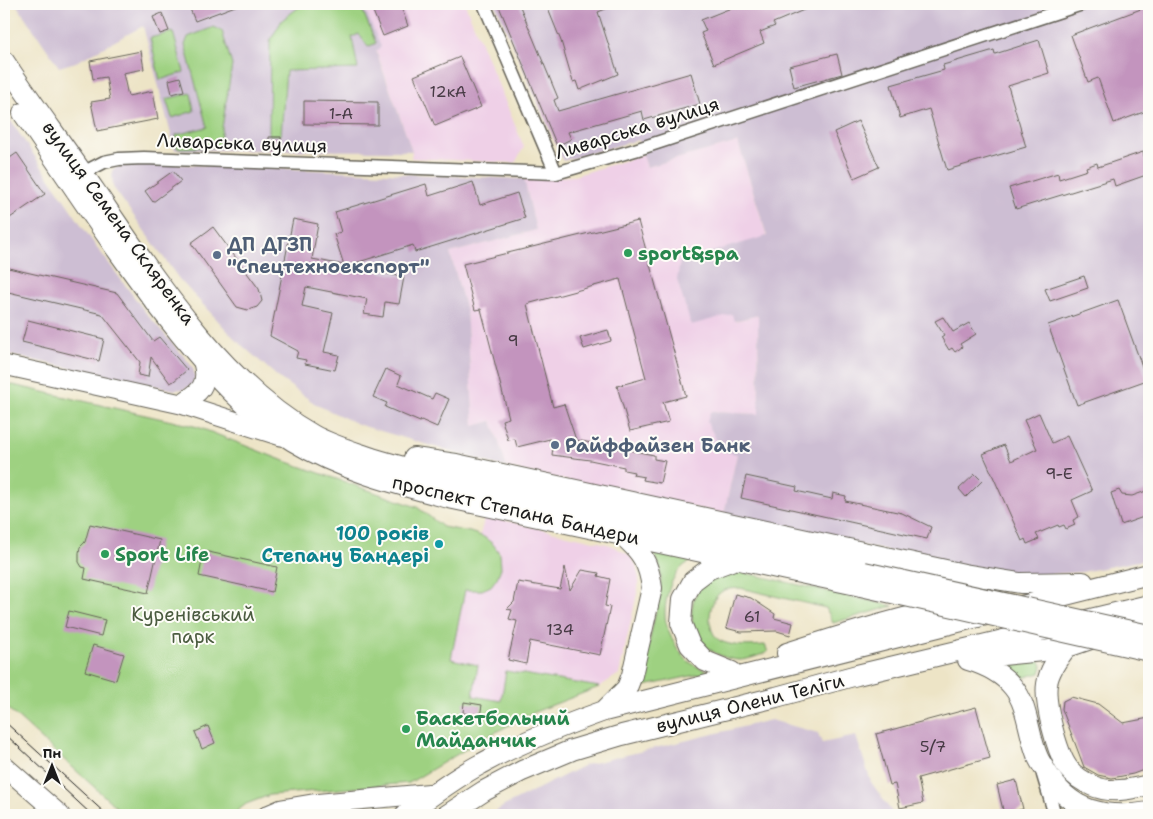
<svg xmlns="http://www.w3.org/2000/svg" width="1153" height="819" viewBox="0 0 1153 819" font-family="'Shantell Sans',sans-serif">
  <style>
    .built { fill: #efd0e7 }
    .industrial { fill: #cdbed3 }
    .green { fill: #9ed181; stroke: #5d764e }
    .building { fill: #c394be }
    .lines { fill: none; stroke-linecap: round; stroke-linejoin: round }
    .minor-casing { stroke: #656258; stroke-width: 15 }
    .secondary-casing { stroke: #656258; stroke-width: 21 }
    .primary-casing { stroke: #656258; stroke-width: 22 }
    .minor { stroke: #fff; stroke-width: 12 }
    .secondary { stroke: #fff; stroke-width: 19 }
    .primary { stroke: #fff; stroke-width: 20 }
    .tram { stroke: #1c1c1c; stroke-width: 1 }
    .primary-bridge-casing { stroke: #656258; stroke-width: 22; stroke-linecap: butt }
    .primary-bridge { stroke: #fff; stroke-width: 20 }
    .leisure-dot { fill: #2e9e5b; stroke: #fdfcf7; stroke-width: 2 }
    .service-dot { fill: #5c6f8a; stroke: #fdfcf7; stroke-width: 2 }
    .culture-dot { fill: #0f9aa8; stroke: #fdfcf7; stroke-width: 2 }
    .labels { text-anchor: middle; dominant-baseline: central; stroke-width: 4; stroke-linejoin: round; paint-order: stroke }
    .number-label { font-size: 16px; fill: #463a44 }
    .street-label { font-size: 19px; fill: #1c1c1c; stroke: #fdfcf7 }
    .service-label { font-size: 19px; font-weight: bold; fill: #4e5e75; stroke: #fdfcf7; text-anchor: start }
    .leisure-label { font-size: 19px; font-weight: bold; fill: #27864d; stroke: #fdfcf7; text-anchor: start }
    .culture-label { font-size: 19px; font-weight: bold; fill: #0d838f; stroke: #fdfcf7; text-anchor: end }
    .park-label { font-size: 19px; fill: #4a5b3f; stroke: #fdfcf7 }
  </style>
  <rect width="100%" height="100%" fill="#fdfcf7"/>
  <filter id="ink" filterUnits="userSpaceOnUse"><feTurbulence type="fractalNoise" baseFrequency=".02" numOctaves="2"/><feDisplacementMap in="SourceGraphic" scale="10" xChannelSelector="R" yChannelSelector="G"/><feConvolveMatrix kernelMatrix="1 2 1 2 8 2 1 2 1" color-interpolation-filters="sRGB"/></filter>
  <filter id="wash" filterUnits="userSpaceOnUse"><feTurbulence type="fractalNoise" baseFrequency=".0096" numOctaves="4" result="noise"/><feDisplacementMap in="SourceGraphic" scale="20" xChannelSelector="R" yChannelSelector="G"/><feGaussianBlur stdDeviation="1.12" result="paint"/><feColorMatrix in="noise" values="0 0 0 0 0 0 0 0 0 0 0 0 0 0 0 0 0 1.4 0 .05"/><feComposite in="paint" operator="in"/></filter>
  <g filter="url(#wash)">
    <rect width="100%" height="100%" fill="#ede4c6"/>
    <path class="built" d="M363,4H465L524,147L515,163L411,158L412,151L376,50L380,47Z
      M738,142L767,237L680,261L733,314L735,321L758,315L759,414L710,412L737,454L724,514L507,468L492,421L474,426L466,311L450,253L536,230L524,179L574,176L643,155L647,167Z
      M485,516L611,545L629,555L636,565L639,579L638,589L619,674L599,687L506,671L501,701L473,696L478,665L451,659L465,590H482L491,586L501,568L500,553L493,544L480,535Z"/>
    <path class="industrial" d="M16,4H363L381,47L376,51L412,151L175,150L143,26L76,62L59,67Z
      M495,4H1149V559L1082,572L1037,575L985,573L724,514L737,454L722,451L707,422L710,412L759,414L758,315L734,321L732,314L691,325L677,280L680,261L767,236L738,142L647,167L638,140L563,161Z
      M4,111L93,242L146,313L187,360L193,368L195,377L192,385L184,389L175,390L4,354Z
      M126,162L524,179L536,230L450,253L466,311L474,426L492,421L507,468L360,425L317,405L279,378L236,340L179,279L113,187L112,170Z
      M771,720L818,733L822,743L856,736L871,782L894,815H490L504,806L585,765Z"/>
    <path class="green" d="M303,4H360L376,43L368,47L359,34L352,37L358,69L286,71L281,135H269L270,41L282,20Z
      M214,27L222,31L232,65L219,147L177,148L176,135L207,127L185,45L188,37Z
      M173,32L184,72L160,80L150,38Z
      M191,93L194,111L172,118L166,99Z
      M4,383L198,427L279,459L417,507L443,527L470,532L484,537L493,544L500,554L501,568L497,578L491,586L482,590H465L451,659L478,665L473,696L501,701L506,671L599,687L537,711L488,736L409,783L270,795L246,804L232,815H125L4,705Z
      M649,549L695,560C674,565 665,594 665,614C665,627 673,643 681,653C688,664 698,667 710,672L640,687L660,591C662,575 661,562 649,549Z
      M732,570L893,606L833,623L826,608L740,588C734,589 726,588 721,592C707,601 705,636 723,642C736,647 751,646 765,645L768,652C760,655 748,660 739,660C709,658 686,633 693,603C695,596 698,587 704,582C710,576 724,574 732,570Z
      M1039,659L1042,666L1040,673L1019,679L1007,668L1008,663Z
      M393,808L386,815H328L333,810Z"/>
    <g id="blocks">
      <path class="building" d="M188,4H238V5L195,21Z
        M370,4H400L408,26L383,36Z
        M498,4H519L558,98L554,100L558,111L691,73L700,104L644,120L642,111L568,132L571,139L557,146Z
        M546,4H618L598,12L618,74L579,90L576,81L573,82L561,41Z
        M729,4H818L773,23L775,26L760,32L764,43L714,64L701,33L706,31L701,20L731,8Z
        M1149,6V110L1114,123L1098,78L1088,82L1071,35Z
        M162,13L169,31L160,34L153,17Z
        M1039,40L1049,73L1008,86L1026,147L947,170L929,109L900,118L891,85L944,70L943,65L994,50L995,54Z
        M141,51L144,69L123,73L128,96L153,91L158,119L97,131L91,102L110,99L106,77L93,79L90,61Z
        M837,54L842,74L794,87L789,66Z
        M460,57L481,107L435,126L414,76Z
        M180,77L184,91L172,94L169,80Z
        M304,101L378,102V125L304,124Z
        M858,121L879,167L854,178L834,132Z
        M269,137H281V151H269Z
        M1143,152L1149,174L1115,186L1113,179L1016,209L1009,188L1058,173L1059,179L1087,170L1086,167L1097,163L1098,167Z
        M17,153L45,194L4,222V162Z
        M173,171L181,181L153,202L145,191Z
        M473,182L480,205L517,193L525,218L415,252L413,245L346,266L404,277L399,304L385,302L383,317L364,314L367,299L306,287L302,306L333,313L324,352L339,355L335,370L305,364L306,360L296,358L298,351L270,336L293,219L318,224L312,259L344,265L334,234L341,232L335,212L426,184L429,196Z
        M638,221L686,396L663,402L669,422L630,431L617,386L646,378L620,279L527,304L553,407L564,404L576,440L654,455V459L665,461L660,483L643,480L644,477L633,475L634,472L624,470V467L590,460L552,455L553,446L549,445L550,439L517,447L515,439L508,440L502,420L509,418L481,309L475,310L463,264Z
        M213,227L259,289L262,301L257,307L248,310L237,307L191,243Z
        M4,267L117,293L153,341L159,337L187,370L174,381L170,383L151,357L148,377L138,375L140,362L102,314L4,291Z
        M1084,276L1088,288L1050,301L1045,289Z
        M1118,300L1147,380L1077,405L1048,325Z
        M943,317L953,332L969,323L976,334L960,344L962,347L955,352L952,348L949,350L941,337L944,335L935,321Z
        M28,320L104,339L99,361L22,342Z
        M608,330L611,341L584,349L580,338Z
        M386,369L401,376L398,384L432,399L435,393L449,399L437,427L421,420L420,422L385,407L387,403L373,397Z
        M1039,413L1052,443L1067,436L1092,491L1072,500L1079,517L1073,520L1075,525L1066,529L1064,525L1059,527L1058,525L1036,534L1039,539L1027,544L1025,539L1022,541L983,454L1004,445L1011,461L1037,449L1024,420Z
        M975,474L982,481L966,497L959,489Z
        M746,476L797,487L796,491L832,499L833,493L846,496L845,501L902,513L931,527L927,539L741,498Z
        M1119,490L1122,495L1132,496L1149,490V515L1121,525L1111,493Z
        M90,524L160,540L148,593L84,579L86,568L82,567L79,562V553L80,547L85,542Z
        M204,551L277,567L272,592L199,576Z
        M565,567L570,590L582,570L599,573L598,576L610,579L605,606L610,607L600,655L530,641L526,664L508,660L517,621L509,619L512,610L507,609L514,602L518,582L560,589Z
        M735,594L751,598L775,614L774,618L793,623L790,635L777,631L741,632L726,628Z
        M69,611L105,620L101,636L65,627Z
        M93,645L124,654L116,680L85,671Z
        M1071,697L1098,704L1123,723L1149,718V768L1133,774L1112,778L1098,775L1084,767L1062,709L1063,701Z
        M464,702L482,705L480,716L463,713Z
        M976,707L990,758L918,778L923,803L900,808L895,784L890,785L876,734Z
        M208,726L215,743L202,749L195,732Z
        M1016,780L1023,809L1004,814L997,785Z"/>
    </g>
  </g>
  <g filter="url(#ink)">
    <use href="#blocks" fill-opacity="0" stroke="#656258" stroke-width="1"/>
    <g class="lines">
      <defs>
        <path id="minor" d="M484,4L556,173
          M77,176L104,162L119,159L144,158L556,173L635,150L1082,4
          M1043,775L1055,815"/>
        <path id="secondary" d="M4,365L181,404L281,436
          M181,404C200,392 209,386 203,362
          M4,766L60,815
          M268,815L282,809L312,804L435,793"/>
        <path id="primary" d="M4,61C33,105 65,147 95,191C153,276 221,383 313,435C331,445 352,451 372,458C411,470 451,479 490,489C614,519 739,545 864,572
          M23,113C75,188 124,265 181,335C214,375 249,414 293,441C341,470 396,484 449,498L861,586
          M414,458L456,464L964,574L1020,583L1083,582
          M1067,647C1058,658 1049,670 1047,684C1044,703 1057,753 1068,768C1074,776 1084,782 1093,786C1111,794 1131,789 1149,785
          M787,653C842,635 897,618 954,606
          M972,658L1043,651L1067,647L1149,619
          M968,660C985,665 1001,672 1013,687C1028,705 1028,733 1037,755C1039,761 1043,766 1046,771C1069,812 1105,819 1149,812
          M732,672L705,661L690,645L681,623L683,599L693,581L709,569L736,559
          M605,710L627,688L632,675L652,588C649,563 641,551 622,535
          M405,815C430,797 454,778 481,764C521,742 562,726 604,711L1149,574
          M447,815L484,791L522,771L572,750L622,735L776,697L857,675L1149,605"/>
      </defs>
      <use href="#minor" class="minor-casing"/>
      <use href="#secondary" class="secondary-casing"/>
      <use href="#primary" class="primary-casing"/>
      <use href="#minor" class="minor"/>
      <use href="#secondary" class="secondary"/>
      <use href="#primary" class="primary"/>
      <path class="tram" d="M4,721L107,815
        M4,733L92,815"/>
      <defs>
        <path id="primary-bridge" d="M864,572L1149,635
          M861,586L1149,651"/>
      </defs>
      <use href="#primary-bridge" class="primary-bridge-casing"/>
      <use href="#primary-bridge" class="primary-bridge"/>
    </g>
  </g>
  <g class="leisure-dot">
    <circle cx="628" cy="253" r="5"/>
    <circle cx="105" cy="554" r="5"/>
    <circle cx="406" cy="729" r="5"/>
  </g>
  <g class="service-dot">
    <circle cx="217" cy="255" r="5"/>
    <circle cx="555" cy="445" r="5"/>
  </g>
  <circle class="culture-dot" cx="439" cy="544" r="5"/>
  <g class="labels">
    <g class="number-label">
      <text x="448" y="91">12кА</text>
      <text x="341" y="113">1-А</text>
      <text x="513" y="340">9</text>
      <text x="1059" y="473">9-Е</text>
      <text x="752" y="616">61</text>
      <text x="560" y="629">134</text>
      <text x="933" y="746">5/7</text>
    </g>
    <g class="street-label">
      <text transform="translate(637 128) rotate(-17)">Ливарська вулиця</text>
      <text transform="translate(242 143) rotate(2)">Ливарська вулиця</text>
      <text transform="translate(119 223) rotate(54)">вулиця Семена Скляренка</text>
      <text transform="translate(516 510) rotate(13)">проспект Степана Бандери</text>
      <text transform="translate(750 703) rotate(-14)">вулиця Олени Теліги</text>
    </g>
    <g class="service-label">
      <text x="227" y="244">ДП ДГЗП<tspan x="227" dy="22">"Спецтехноекспорт"</tspan></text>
      <text x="565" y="445">Райффайзен Банк</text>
    </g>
    <g class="leisure-label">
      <text x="638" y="253">sport&amp;spa</text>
      <text x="115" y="554">Sport Life</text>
      <text x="416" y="718">Баскетбольний<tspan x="416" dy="22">Майданчик</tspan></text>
    </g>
    <g class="culture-label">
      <text x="429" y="533">100 років<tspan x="429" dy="22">Степану Бандері</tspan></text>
    </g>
    <g class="park-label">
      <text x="193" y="614">Куренівський<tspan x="193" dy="22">парк</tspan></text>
    </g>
  </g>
  <rect width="1153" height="819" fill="none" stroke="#fdfcf7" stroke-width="20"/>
  <g transform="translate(52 766)" stroke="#fdfcf7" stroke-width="4" paint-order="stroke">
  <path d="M0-4L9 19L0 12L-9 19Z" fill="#1c1c1c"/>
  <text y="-8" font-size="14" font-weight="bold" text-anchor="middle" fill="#1c1c1c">Пн</text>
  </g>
</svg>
